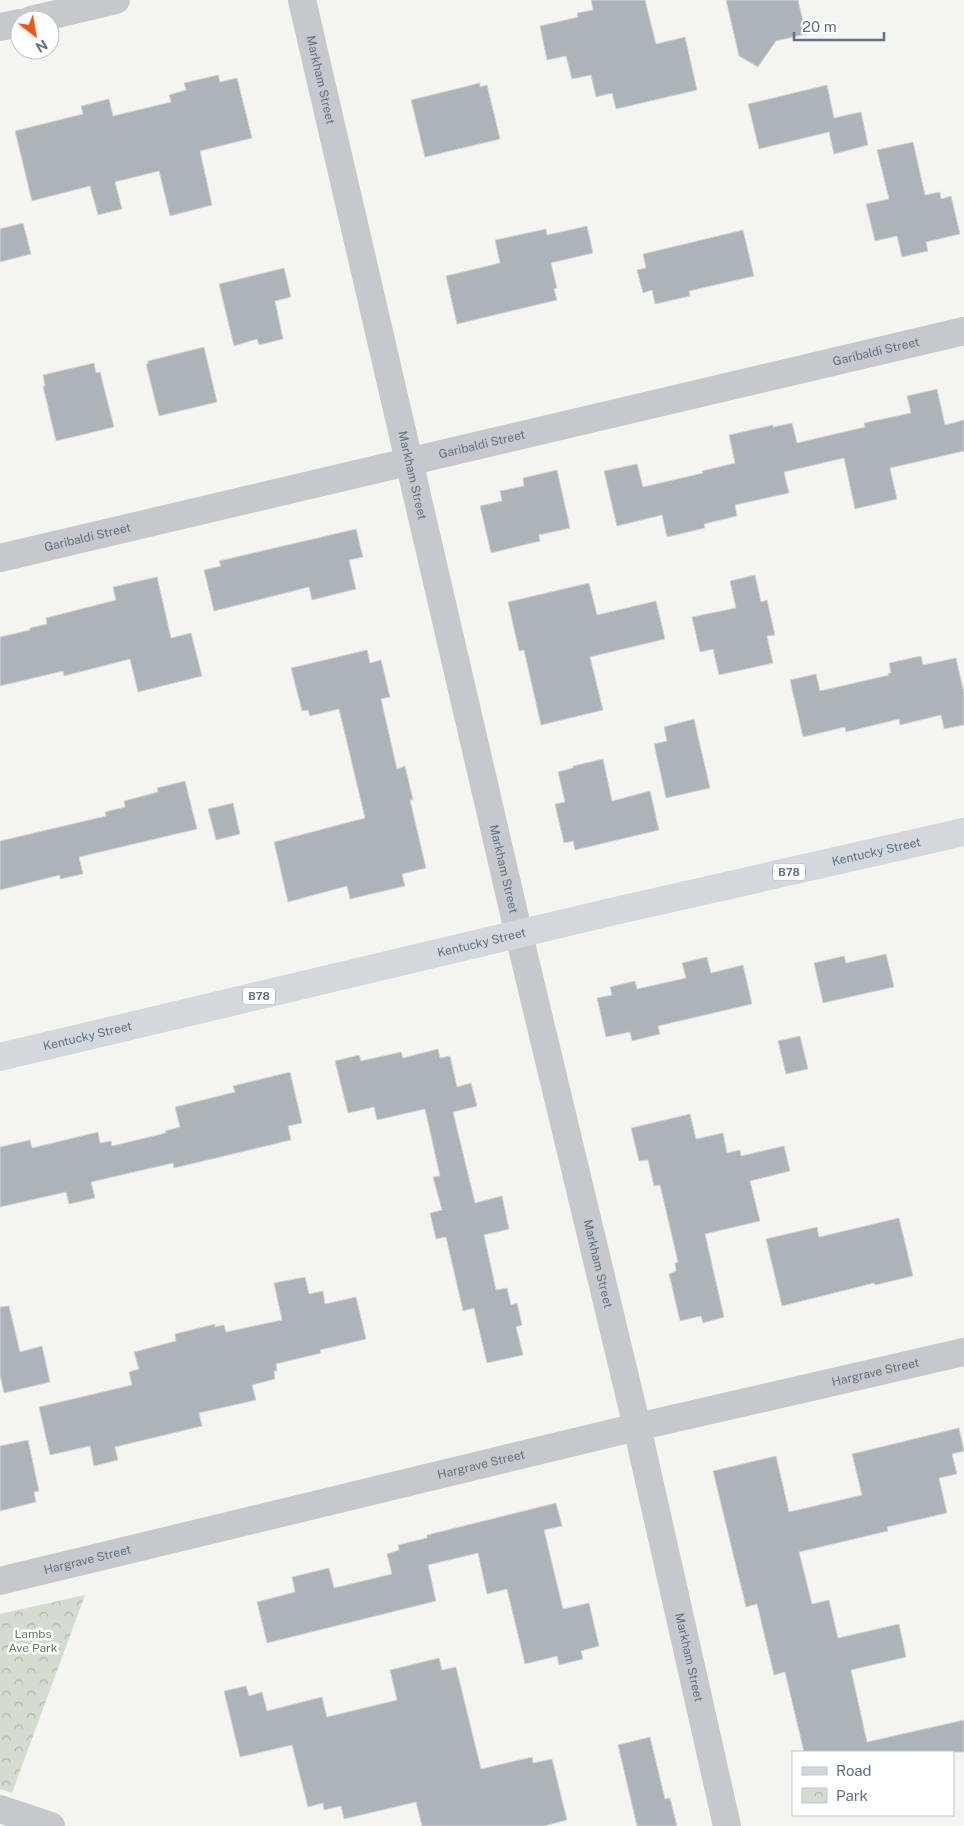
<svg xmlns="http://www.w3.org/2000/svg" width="964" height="1826" viewBox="0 0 964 1826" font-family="'Public Sans',sans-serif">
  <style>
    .park { fill: url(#park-crowns) }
    .building { fill: #acb4b9; stroke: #d5d5d3 }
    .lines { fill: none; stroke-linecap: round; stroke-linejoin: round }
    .minor { stroke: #c6c9cc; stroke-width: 28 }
    .tertiary { stroke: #c6c9cc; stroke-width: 28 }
    .primary { stroke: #d2d8dc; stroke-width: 28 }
    .labels { text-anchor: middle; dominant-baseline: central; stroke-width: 5; stroke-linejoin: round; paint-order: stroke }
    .shield { fill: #fff; stroke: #909ca8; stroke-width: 1 }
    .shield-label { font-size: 11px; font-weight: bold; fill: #617183 }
    .street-label { font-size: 12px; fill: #617183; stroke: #fff }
    .park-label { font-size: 12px; fill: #647a60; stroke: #fff }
  </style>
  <defs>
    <pattern id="park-crowns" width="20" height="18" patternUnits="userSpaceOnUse" patternTransform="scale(1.25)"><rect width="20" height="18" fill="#d4dcd0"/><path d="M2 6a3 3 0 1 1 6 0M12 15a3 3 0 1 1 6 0" fill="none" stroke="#afb7ae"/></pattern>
  </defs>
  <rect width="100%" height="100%" fill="#f4f4f0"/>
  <path class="park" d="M85,1595L12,1793L0,1789V1614Z"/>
  <path class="building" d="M591,0H645L656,44L685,37L697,90L616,109L612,93L596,97L591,75L572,79L566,56L547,60L540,26L578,17L577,13L593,10Z
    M726,0H798L806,34L776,41L758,67L739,56Z
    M218,75L220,82L237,78L252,138L200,151L212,205L170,216L159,171L115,182L122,209L98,215L90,186L32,201L15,131L83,114L81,106L109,99L113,116L171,102L169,95L186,90L184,83Z
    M480,83V87L487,85L500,139L425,157L411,100Z
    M827,85L834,118L861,112L868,145L834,154L829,132L759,149L748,104Z
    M913,142L925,195L940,192L941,199L951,196L960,234L926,242L928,251L902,257L897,236L875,241L866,204L889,199L877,150Z
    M23,223L31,254L0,262V229Z
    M587,226L593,253L551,263L557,288L554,289L557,300L457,324L446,276L500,263L495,240L546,229L547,235Z
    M743,230L754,276L689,291L690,296L655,304L652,290L643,293L637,270L646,268L643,254Z
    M284,268L291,297L275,301L283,339L259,345L257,339L234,346L219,284Z
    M204,347L217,402L159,416L146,364H148V361Z
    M94,363L96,373L100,372L114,427L56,441L43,386H45L43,375Z
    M937,389L945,425L964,420V451L890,468L897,499L855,509L844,458L784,472L789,493L735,505L737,516L704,524L705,528L667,537L662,515L617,526L604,471L637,464L643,487L703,473L702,471L735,463L729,435L773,425V427L792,423L797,443L865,427L864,423L911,413L907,396Z
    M557,470L570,528L539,535L540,541L491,553L480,506L502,501L500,491L524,486L523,478Z
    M356,529L363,557L349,560L356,589L312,600L309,587L214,611L204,570L221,566L219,561Z
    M755,575L761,602L767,600L775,635L767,636L773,663L719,675L713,649L700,652L692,617L736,608L730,581Z
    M157,577L171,638L191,633L202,676L138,692L130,659L64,676L63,671L0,686V637L30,630V628L47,624L46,618L116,600L113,587Z
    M589,583L597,615L656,601L665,639L590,657L603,710L541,725L524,650L519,651L508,602Z
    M367,650L370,663L381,660L390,697L381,699L397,769L405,766L413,800H410L426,868L402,874L405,886L350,899L347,886L288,902L274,842L365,818L339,709L310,716L308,710L302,711L291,668Z
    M921,656L923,665L956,658L964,693V725L944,729L941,715L900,725L899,719L846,732L845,727L803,737L790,680L816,674L820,691L889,675L888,673H891L889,663Z
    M694,719L710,788L666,798L654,744L667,741L664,727Z
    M603,759L612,801L650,791L659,830L575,850L573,841L564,843L555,804L565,802L558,772L573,768V766Z
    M185,781L197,829L79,857L83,874L60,879V875L0,890V841L106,816L105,812L125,807L124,801L158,792L157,788Z
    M233,803L240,834L216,840L208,809Z
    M886,954L894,987L823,1003L814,963L844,956L846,963Z
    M707,957L711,973L743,965L752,1004L658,1026L660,1034L632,1041L630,1032L606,1037L597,998L612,995L610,987L635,981L637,989L686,978L682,963Z
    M800,1036L808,1069L786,1074L778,1041Z
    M438,1049L440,1058L450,1056L457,1087L471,1083L477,1106L453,1112L475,1203L502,1196L509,1229L484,1235L496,1290L507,1288L511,1305L517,1303L522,1325L516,1327L523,1355L487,1363L474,1308L463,1311L446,1237L436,1239L430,1213L442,1210L433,1177L440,1176L425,1109L377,1120L374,1107L348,1113L335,1061L359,1055L361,1061L401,1052L403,1058Z
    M290,1072L302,1123L288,1126L291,1140L174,1168L173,1163L91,1182L95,1198L69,1204L66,1192L0,1207V1147L30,1140L32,1148L98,1132L100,1143L111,1141L112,1146L166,1133L165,1131L180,1127L175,1107L235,1092L233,1086Z
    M690,1114L696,1139L723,1133L727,1153L740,1150L741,1156L784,1146L790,1171L750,1181L760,1221L705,1234L724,1317L703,1323L701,1316L680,1321L669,1274L676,1271L675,1263L678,1262L660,1185L654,1186L648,1160L639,1161L631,1128Z
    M899,1218L913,1276L875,1285L874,1283L782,1306L766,1239L817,1227L819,1237Z
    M305,1277L309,1294L323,1291L325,1304L356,1297L366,1339L320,1350L321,1353L276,1364L277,1371H274L275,1379L252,1385L256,1400L199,1413L202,1426L115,1447L118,1460L94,1466L90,1446L50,1455L39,1407L132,1385L129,1372L139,1369L134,1352L176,1341L175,1334L215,1324V1327L224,1325L226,1332L282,1320L274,1283Z
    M9,1306L20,1352L42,1346L50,1382L4,1393L0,1375V1307Z
    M959,1428L964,1451L952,1454L957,1474L939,1478L947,1513L887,1527L888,1531L799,1552L812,1604L829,1600L838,1638L899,1624L906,1657L851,1670L867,1742L964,1720V1752H804L785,1672L774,1675L757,1604L746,1607L713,1471L776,1456L789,1512L862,1495L852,1454Z
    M28,1440L39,1491L34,1492L36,1502L0,1511V1446Z
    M556,1503L562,1526L544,1530L563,1609L589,1603L599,1646L581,1651L583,1659L559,1665L557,1656L525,1664L507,1589L487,1594L478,1553L428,1565L436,1601L267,1643L257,1602L295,1592L292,1577L329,1568L334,1588L392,1574L387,1554L399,1550L398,1545L427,1538V1535Z
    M439,1658L442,1670L456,1667L481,1769L532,1757L533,1763L552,1759L567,1820L544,1826H422L416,1802L344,1819L341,1806L324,1810L323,1803L308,1807L292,1745L240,1757L224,1691L246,1686L249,1696L262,1692L267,1711L322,1697L327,1717L397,1700L390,1670Z
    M650,1737L665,1799L670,1798L677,1826H637L618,1745Z"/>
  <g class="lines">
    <g class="minor">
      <path d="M31,20L116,0"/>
      <path d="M0,27L20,23"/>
      <path id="s1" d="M0,558L964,331"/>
      <path id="s2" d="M0,1581L637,1427L964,1352"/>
      <path d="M0,1809L51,1826"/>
    </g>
    <path class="tertiary" id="s3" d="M302,0L519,935L637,1427L727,1826"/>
    <path class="primary" id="s4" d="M0,1057L615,911L964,832"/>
  </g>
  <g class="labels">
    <g class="shield">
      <rect x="773" y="863.5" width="32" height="17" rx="4"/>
      <rect x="243" y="987.5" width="32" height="17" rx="4"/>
    </g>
    <g class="shield-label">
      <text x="789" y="872">B78</text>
      <text x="259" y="996">B78</text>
    </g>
    <g class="street-label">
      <text stroke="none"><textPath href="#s3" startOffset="82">Markham Street</textPath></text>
      <text stroke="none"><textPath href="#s1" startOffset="900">Garibaldi Street</textPath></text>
      <text stroke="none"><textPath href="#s1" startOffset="495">Garibaldi Street</textPath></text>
      <text stroke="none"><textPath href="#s3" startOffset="488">Markham Street</textPath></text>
      <text stroke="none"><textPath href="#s1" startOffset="90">Garibaldi Street</textPath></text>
      <text stroke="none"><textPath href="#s4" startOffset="900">Kentucky Street</textPath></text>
      <text stroke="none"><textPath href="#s3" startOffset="892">Markham Street</textPath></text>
      <text stroke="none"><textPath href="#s4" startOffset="495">Kentucky Street</textPath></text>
      <text stroke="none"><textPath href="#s4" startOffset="90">Kentucky Street</textPath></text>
      <text stroke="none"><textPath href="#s3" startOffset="1298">Markham Street</textPath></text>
      <text stroke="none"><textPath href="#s2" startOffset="900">Hargrave Street</textPath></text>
      <text stroke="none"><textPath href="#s2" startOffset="495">Hargrave Street</textPath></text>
      <text stroke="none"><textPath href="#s2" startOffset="90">Hargrave Street</textPath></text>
      <text stroke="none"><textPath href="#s3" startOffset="1702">Markham Street</textPath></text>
    </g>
    <g class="park-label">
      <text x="33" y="1634">Lambs<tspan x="33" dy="14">Ave Park</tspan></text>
    </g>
  </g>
  <rect x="792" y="1751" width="162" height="65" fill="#ffffff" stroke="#c0c6cd"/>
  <rect x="802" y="1767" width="25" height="8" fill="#d2d8dc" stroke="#c0c6cd"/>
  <text x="836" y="1776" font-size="15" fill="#617183">Road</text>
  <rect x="802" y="1788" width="25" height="15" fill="url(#park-crowns)" stroke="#c0c6cd"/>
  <text x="836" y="1801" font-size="15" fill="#617183">Park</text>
  <g transform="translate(35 35) rotate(149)"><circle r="24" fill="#ffffff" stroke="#c0c6cd"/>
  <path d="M0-4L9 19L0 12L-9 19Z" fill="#ef5715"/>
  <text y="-8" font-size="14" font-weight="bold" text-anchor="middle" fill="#617183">N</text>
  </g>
  <path d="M794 32v8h90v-8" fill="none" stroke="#617183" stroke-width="2.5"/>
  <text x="802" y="32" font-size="15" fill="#617183" stroke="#ffffff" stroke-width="4" paint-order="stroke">20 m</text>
</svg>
